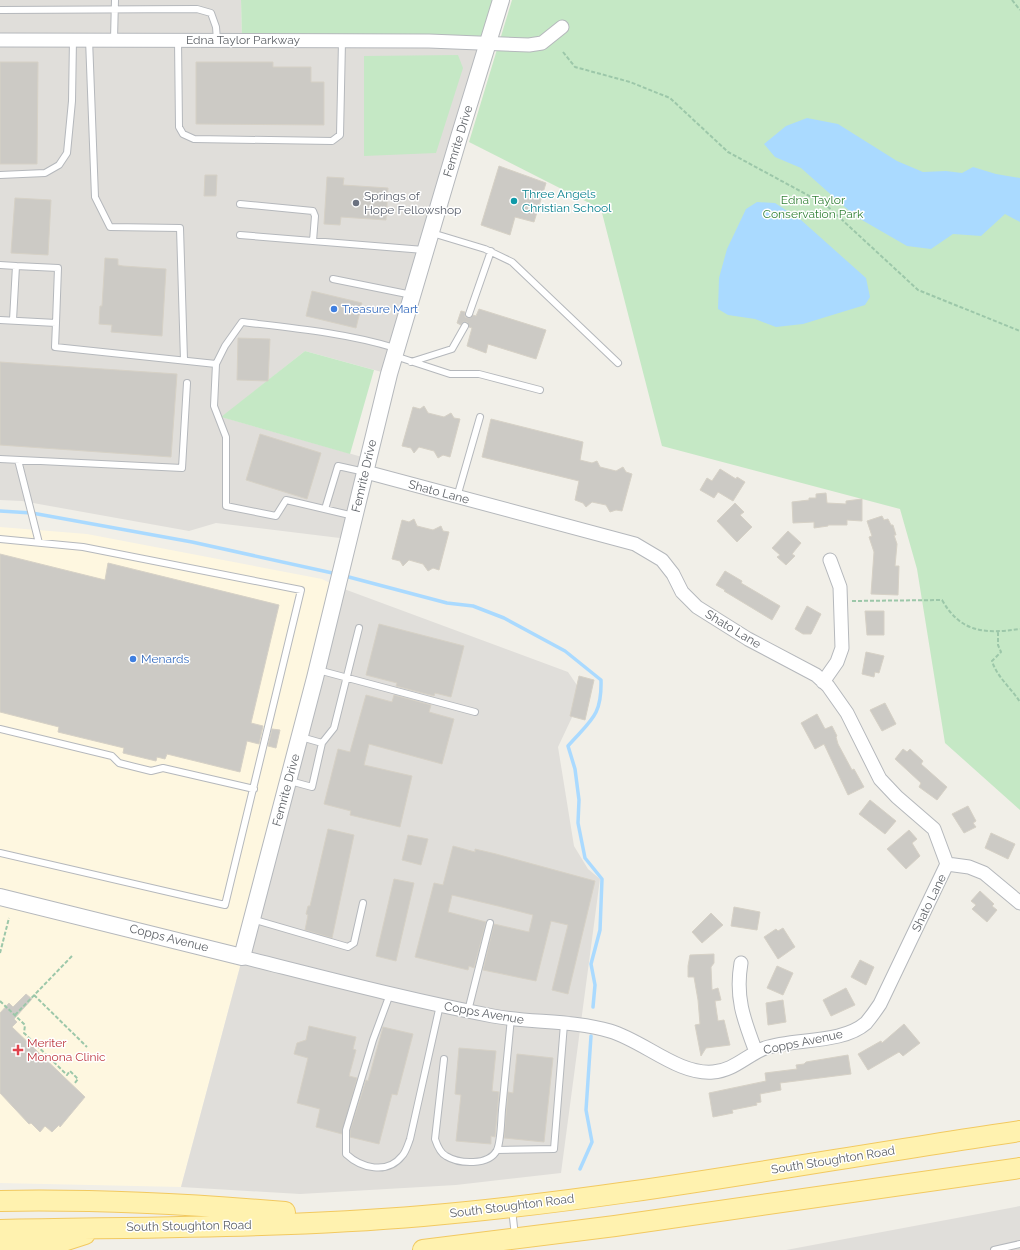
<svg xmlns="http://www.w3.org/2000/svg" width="1020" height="1250" viewBox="0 0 1020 1250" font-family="Raleway,sans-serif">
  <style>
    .commercial { fill: #fef7e0 }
    .industrial { fill: #e0deda }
    .green { fill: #c5e8c5 }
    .water { fill: #aadaff }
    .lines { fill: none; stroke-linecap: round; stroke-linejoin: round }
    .stream { stroke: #aadaff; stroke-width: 3.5 }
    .building { fill: #cccac5; stroke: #d6d1c6 }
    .service-casing { stroke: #b5b8bc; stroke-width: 8 }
    .minor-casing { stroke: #b5b8bc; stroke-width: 15 }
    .tertiary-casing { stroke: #b5b8bc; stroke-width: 18 }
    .primary-casing { stroke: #f2c960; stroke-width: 22 }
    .path { stroke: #9cc7a9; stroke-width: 2; stroke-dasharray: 4 2; stroke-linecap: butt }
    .service { stroke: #fff; stroke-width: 6 }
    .minor { stroke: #fff; stroke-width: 13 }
    .tertiary { stroke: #fff; stroke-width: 16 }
    .primary { stroke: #fff2af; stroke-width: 20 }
    .culture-dot { fill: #0f9aa8; stroke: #fff; stroke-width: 1.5 }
    .worship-dot { fill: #6b7280; stroke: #fff; stroke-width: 1.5 }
    .shop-dot { fill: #3f7fe0; stroke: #fff; stroke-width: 1.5 }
    .health-dot { fill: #e0444e; stroke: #fff; stroke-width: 1.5 }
    .labels { text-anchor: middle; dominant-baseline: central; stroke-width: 3; stroke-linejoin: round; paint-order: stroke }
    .street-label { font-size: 12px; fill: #5f6368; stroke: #fff }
    .culture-label { font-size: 12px; fill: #0d838f; stroke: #fff; text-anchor: start }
    .worship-label { font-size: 12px; fill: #5b616d; stroke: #fff; text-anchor: start }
    .park-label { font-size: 12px; fill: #348238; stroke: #fff }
    .shop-label { font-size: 12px; fill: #366cbe; stroke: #fff; text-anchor: start }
    .health-label { font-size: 12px; fill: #be3a42; stroke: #fff; text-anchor: start }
  </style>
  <rect width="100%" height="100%" fill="#f1efe8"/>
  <path class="commercial" d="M0,527L87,534L322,579L336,586L248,937L181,1187L0,1183Z"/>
  <path class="industrial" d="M0,0H241L242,40L487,43L389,374L305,351L222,417L369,459L348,539L216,523L189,531L22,501L0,500Z
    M336,586L568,672L583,694L558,747L574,846L588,869L600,879L561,1173L456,1185L300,1194L181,1187L248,937Z
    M1020,1206V1250H786Z"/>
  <path class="green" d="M241,0H501L487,43L242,40Z
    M512,0H1020V810L945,743L917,569L900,509L662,446L601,209L469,142Z
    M458,55L463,68L436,153L364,156V56Z
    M305,351L374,370L350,454L221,417Z"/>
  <path class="water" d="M807,118L838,124L897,161L923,172L946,171L962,173L973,167L996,174L1020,178V222L1005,214L981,236L953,234L931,249L907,246L855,216L801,168L775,157L764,144L786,126Z
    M757,202L775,203L801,220L866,278L870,297L865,305L803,324L776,327L755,319L728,315L718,309L719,278L727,249L746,209Z"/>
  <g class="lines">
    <path class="stream" d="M0,511L32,513L192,542L337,574
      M345,576L447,603L473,606L504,618L565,651L601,680C602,716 591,720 568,746L575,769L579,800L578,823L585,858L602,879L600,930L591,964L595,985L593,1007
      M580,1169L592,1142L586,1110L591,1036"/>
  </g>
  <path class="building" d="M0,62H38L37,164H0Z
    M196,62H273V67H311V82H324V125L196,124Z
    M499,166L546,183L534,222L515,217L510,235L481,225Z
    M205,175H217L216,196H204Z
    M327,177L344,178L343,185L388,188L386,220L341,217L340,225L324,224Z
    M15,198L51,200L48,255L11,253Z
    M105,258L118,259V265L123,266L166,269L162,336L111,332L112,325L99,324L100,306H102Z
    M312,291L362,303L356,328L306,316Z
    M479,309L546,330L536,359L488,344L486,353L467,346L472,328L469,327L467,322H463L461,325L457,323L461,311L465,312V317L469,318L473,315L476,316Z
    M238,338L270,339L268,381L237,380Z
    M0,362L177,374L171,457L0,445Z
    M424,406L428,413L444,417L451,413L454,418L460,419L450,457L443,455L438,458L434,451L419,447L414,453L411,448L402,446L413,407L420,409Z
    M491,419L583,442L580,460L592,463L597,461L600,467L616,471L623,467L626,472L632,474L622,511L616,510L610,512L606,505L592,502L586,507L583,503L575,500L579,481L482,457Z
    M260,434L321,453L307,499L246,480Z
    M720,469L736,479L737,477L745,482L733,501L718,492L714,498L700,490L707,478L712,481Z
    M826,493L827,503L846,504V501L862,499V521L847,520V525H828V526L814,528V522L793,523L792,502L809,500V498H816V494Z
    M735,503L744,512L740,515L752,527L737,542L717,521Z
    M882,516L884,520L888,519L891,525H893L896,535H894L897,544L895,566H899L898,595L871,594L874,552L869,537L872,536L867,521Z
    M414,519L417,526L433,530L441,526L443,531L449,532L439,570L433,568L428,571L423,564L409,560L403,566L400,561L392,559L402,520L409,522Z
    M788,531L801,543L792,554L795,556L786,565L777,557L780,555L772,548Z
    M0,554L105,580L108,563L279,605L251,723L263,726L259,744L247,741L240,772L167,754L165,759L157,757L156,761L123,753L124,748L58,732L59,727L0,712Z
    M725,571L742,581L741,583L780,606L772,620L724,591L725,590L716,585Z
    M807,606L821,614L811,634H803L795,629Z
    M865,611H884V635H867Z
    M379,624L464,646L451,697L435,693L434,696L396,686L397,683L366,675Z
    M866,652L884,656L879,673L875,672L874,677L862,674Z
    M579,676L594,680L585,720L570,716Z
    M366,695L392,702L394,695L431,705L429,712L454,719L442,764L369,744L364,765L412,776L400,827L350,815L351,811L324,804L338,749L350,752Z
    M885,703L896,724L882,731L870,710Z
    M817,714L825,729L832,726L837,736L836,737L838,744L852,770L854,769L864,787L848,795L824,744L815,749L801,723Z
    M272,729L280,730L276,748L268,746Z
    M903,749L907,752L910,749L923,761L921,764L947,787L937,800L919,787L921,783L895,759Z
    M870,800L896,821L885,834L859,814Z
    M968,806L976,821L973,823L976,827L964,833L952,814Z
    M328,829L354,835L332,938L305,930L308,915L306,914L308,906H310Z
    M909,830L917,839L912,843L920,856L906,869L887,849Z
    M991,833L1015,844L1008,859L985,848Z
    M408,835L428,839L421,865L402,860Z
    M453,846L475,852V849L496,854L595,881L568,994L552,990L568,925L551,921L536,981L483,970L494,924L529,932L533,915L498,906L452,895L448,912L486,922L474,968L469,966L468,970L415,957L434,883L443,885Z
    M394,879L414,883L396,961L376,956Z
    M980,891L994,904L992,906L997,910L987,922L972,909L976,905L971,901Z
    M734,907L760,912L757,930L731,926Z
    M711,913L723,925L702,943L692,932Z
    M783,928L795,947L778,959L764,937L776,929L778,931Z
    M714,954V963L711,967L712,990L718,988L721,1000L715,1001L718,1021L724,1020L730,1045L706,1048L701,1056L695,1025L700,1024L698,1000L694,977H688V966L690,955Z
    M860,960L874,967L866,985L851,977Z
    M777,966L793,973L783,995L767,988Z
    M846,988L855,1005L831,1016L823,1000Z
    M26,994L32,999L14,1019L17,1022L12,1027L85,1097L60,1127L59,1125L52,1132L45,1126L40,1132L31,1123L29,1124L0,1093V1013L9,1003L13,1007Z
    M783,1000L786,1022L768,1025L766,1003Z
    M904,1024L920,1043L903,1056L899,1052L868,1070L858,1054L881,1041L882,1043Z
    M309,1026L356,1037L353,1049L356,1050L349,1076L357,1078L342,1134L316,1127L320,1109L297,1103L308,1058L294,1054L297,1043L306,1040Z
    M383,1027L413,1034L397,1095L392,1094L379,1144L350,1137V1131L366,1080L368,1081Z
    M459,1048L496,1051L492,1091L499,1092L495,1137L491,1136V1144L456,1141L461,1095L455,1094Z
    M517,1054L553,1058L544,1142L504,1138L508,1092L513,1093Z
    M848,1055L851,1074L780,1083L781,1090L760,1094L761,1102L756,1103L757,1105L732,1110L733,1113L713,1117L709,1093L766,1081L765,1073L797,1069L796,1065L804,1064L806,1062Z"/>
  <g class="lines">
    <defs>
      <path id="service" d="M0,10L197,9L211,13L216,27L217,40
        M89,39L95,197L110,227L180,228L184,360
        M114,39L115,0
        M178,40L179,127L183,134L194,139L332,141L340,135L342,41
        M0,175L45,173L59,165L67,153L72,101L73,39
        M240,204L313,211L315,216L313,241
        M432,233L485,249L512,262L618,363
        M240,235L424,250
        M0,265L16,266L13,320
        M16,266L58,268L56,323
        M333,279L412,295
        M469,314L491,251
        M0,320L56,323L55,347L216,364L214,406L226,437V506L276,516L286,500L354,516
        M395,356L450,374H479L540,390
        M411,362L452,349L465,326
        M216,364L225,346L242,322C293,328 346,333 395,348
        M0,459L182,468L187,383
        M18,460L39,543
        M457,497L480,417
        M325,509L338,466L365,472
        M0,539L83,547L301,590L225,905L0,853
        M318,670L475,712
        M0,729L112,756L119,763L151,771L163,768L254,789
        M301,737L322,743
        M290,781L312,787L322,743L334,728L359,628
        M252,919L348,947L354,943L363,903
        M390,994L373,1040L346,1130V1154C361,1168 387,1175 402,1156C406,1152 408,1144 410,1139L440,1005
        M468,1011L490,923
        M444,1059L435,1139C437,1145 440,1153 446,1156C459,1164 489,1166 497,1150C501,1141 501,1121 502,1110C505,1080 508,1049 511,1018
        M497,1150L554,1149L564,1024
        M512,1209L515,1236
        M994,1250L1020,1244"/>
      <path id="minor" d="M0,40L429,41L529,45L542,43L562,27
        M823,682L837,662L842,648L840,587L830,560
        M947,864L969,867L984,873L1020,903
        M242,957C326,978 409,1000 493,1016C531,1023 573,1020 610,1031C644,1041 678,1075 713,1072C733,1071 747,1055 765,1048C795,1038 842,1044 866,1023C871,1017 876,1010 880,1004L947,864L934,829L897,797L880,779L847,713L828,686L816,675L748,639L697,607L682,592L673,574L662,560L635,544L366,472
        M741,963C735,998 744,1020 756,1052"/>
      <path id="tertiary" d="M0,897L242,957L315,678L389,374L459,137L501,0"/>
      <path id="primary" d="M0,1201C97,1199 188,1204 285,1212
        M0,1230C141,1227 282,1228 423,1216C623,1199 821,1160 1020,1131
        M0,1250L51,1245L85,1234
        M423,1250L615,1226L1020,1168"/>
    </defs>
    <use href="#service" class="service-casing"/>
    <use href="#minor" class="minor-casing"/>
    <use href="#tertiary" class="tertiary-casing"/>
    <use href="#primary" class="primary-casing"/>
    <path class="path" d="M1012,0L1020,10
      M563,52L575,67L630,82L670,98L728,152L826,205L918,290L1020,331
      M852,601L942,600C961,633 985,634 1020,629
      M998,632V645L1001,652L992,661C997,677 1011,688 1020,702
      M0,953L9,918
      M34,995L87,1047
      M0,1001L25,1025L24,1033L67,1075L70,1071L78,1079L74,1084
      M15,1015L72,956"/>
    <use href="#service" class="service"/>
    <use href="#minor" class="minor"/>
    <use href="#tertiary" class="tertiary"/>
    <use href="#primary" class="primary"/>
  </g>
  <circle class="culture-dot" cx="514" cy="201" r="4"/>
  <circle class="worship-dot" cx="356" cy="203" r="4"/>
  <g class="shop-dot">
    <circle cx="334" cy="309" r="4"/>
    <circle cx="133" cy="659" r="4"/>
  </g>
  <path class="health-dot" d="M16 1044h4v4h4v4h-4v4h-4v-4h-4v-4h4z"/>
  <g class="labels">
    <g class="street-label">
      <text x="243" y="40">Edna Taylor Parkway</text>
      <text transform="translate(458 141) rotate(-73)">Femrite Drive</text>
      <text transform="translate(364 476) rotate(-77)">Femrite Drive</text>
      <text transform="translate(439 492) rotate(15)">Shato Lane</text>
      <text transform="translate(733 629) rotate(31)">Shato Lane</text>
      <text transform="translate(286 790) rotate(-75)">Femrite Drive</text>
      <text transform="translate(929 903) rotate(-64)">Shato Lane</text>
      <text transform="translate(169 938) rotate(14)">Copps Avenue</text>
      <text transform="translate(484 1013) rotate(10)">Copps Avenue</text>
      <text transform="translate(803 1042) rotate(-12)">Copps Avenue</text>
      <text transform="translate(833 1160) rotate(-9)">South Stoughton Road</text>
      <text transform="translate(512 1206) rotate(-7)">South Stoughton Road</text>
      <text transform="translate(189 1226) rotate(-1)">South Stoughton Road</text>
    </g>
    <g class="culture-label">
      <text x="522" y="194">Three Angels<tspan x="522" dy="14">Christian School</tspan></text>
    </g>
    <g class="worship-label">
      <text x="364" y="196">Springs of<tspan x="364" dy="14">Hope Fellowshop</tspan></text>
    </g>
    <g class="park-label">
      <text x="813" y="200">Edna Taylor<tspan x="813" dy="14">Conservation Park</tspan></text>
    </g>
    <g class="shop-label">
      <text x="342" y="309">Treasure Mart</text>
      <text x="141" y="659">Menards</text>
    </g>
    <g class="health-label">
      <text x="27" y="1043">Meriter<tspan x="27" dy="14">Monona Clinic</tspan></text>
    </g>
  </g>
</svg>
